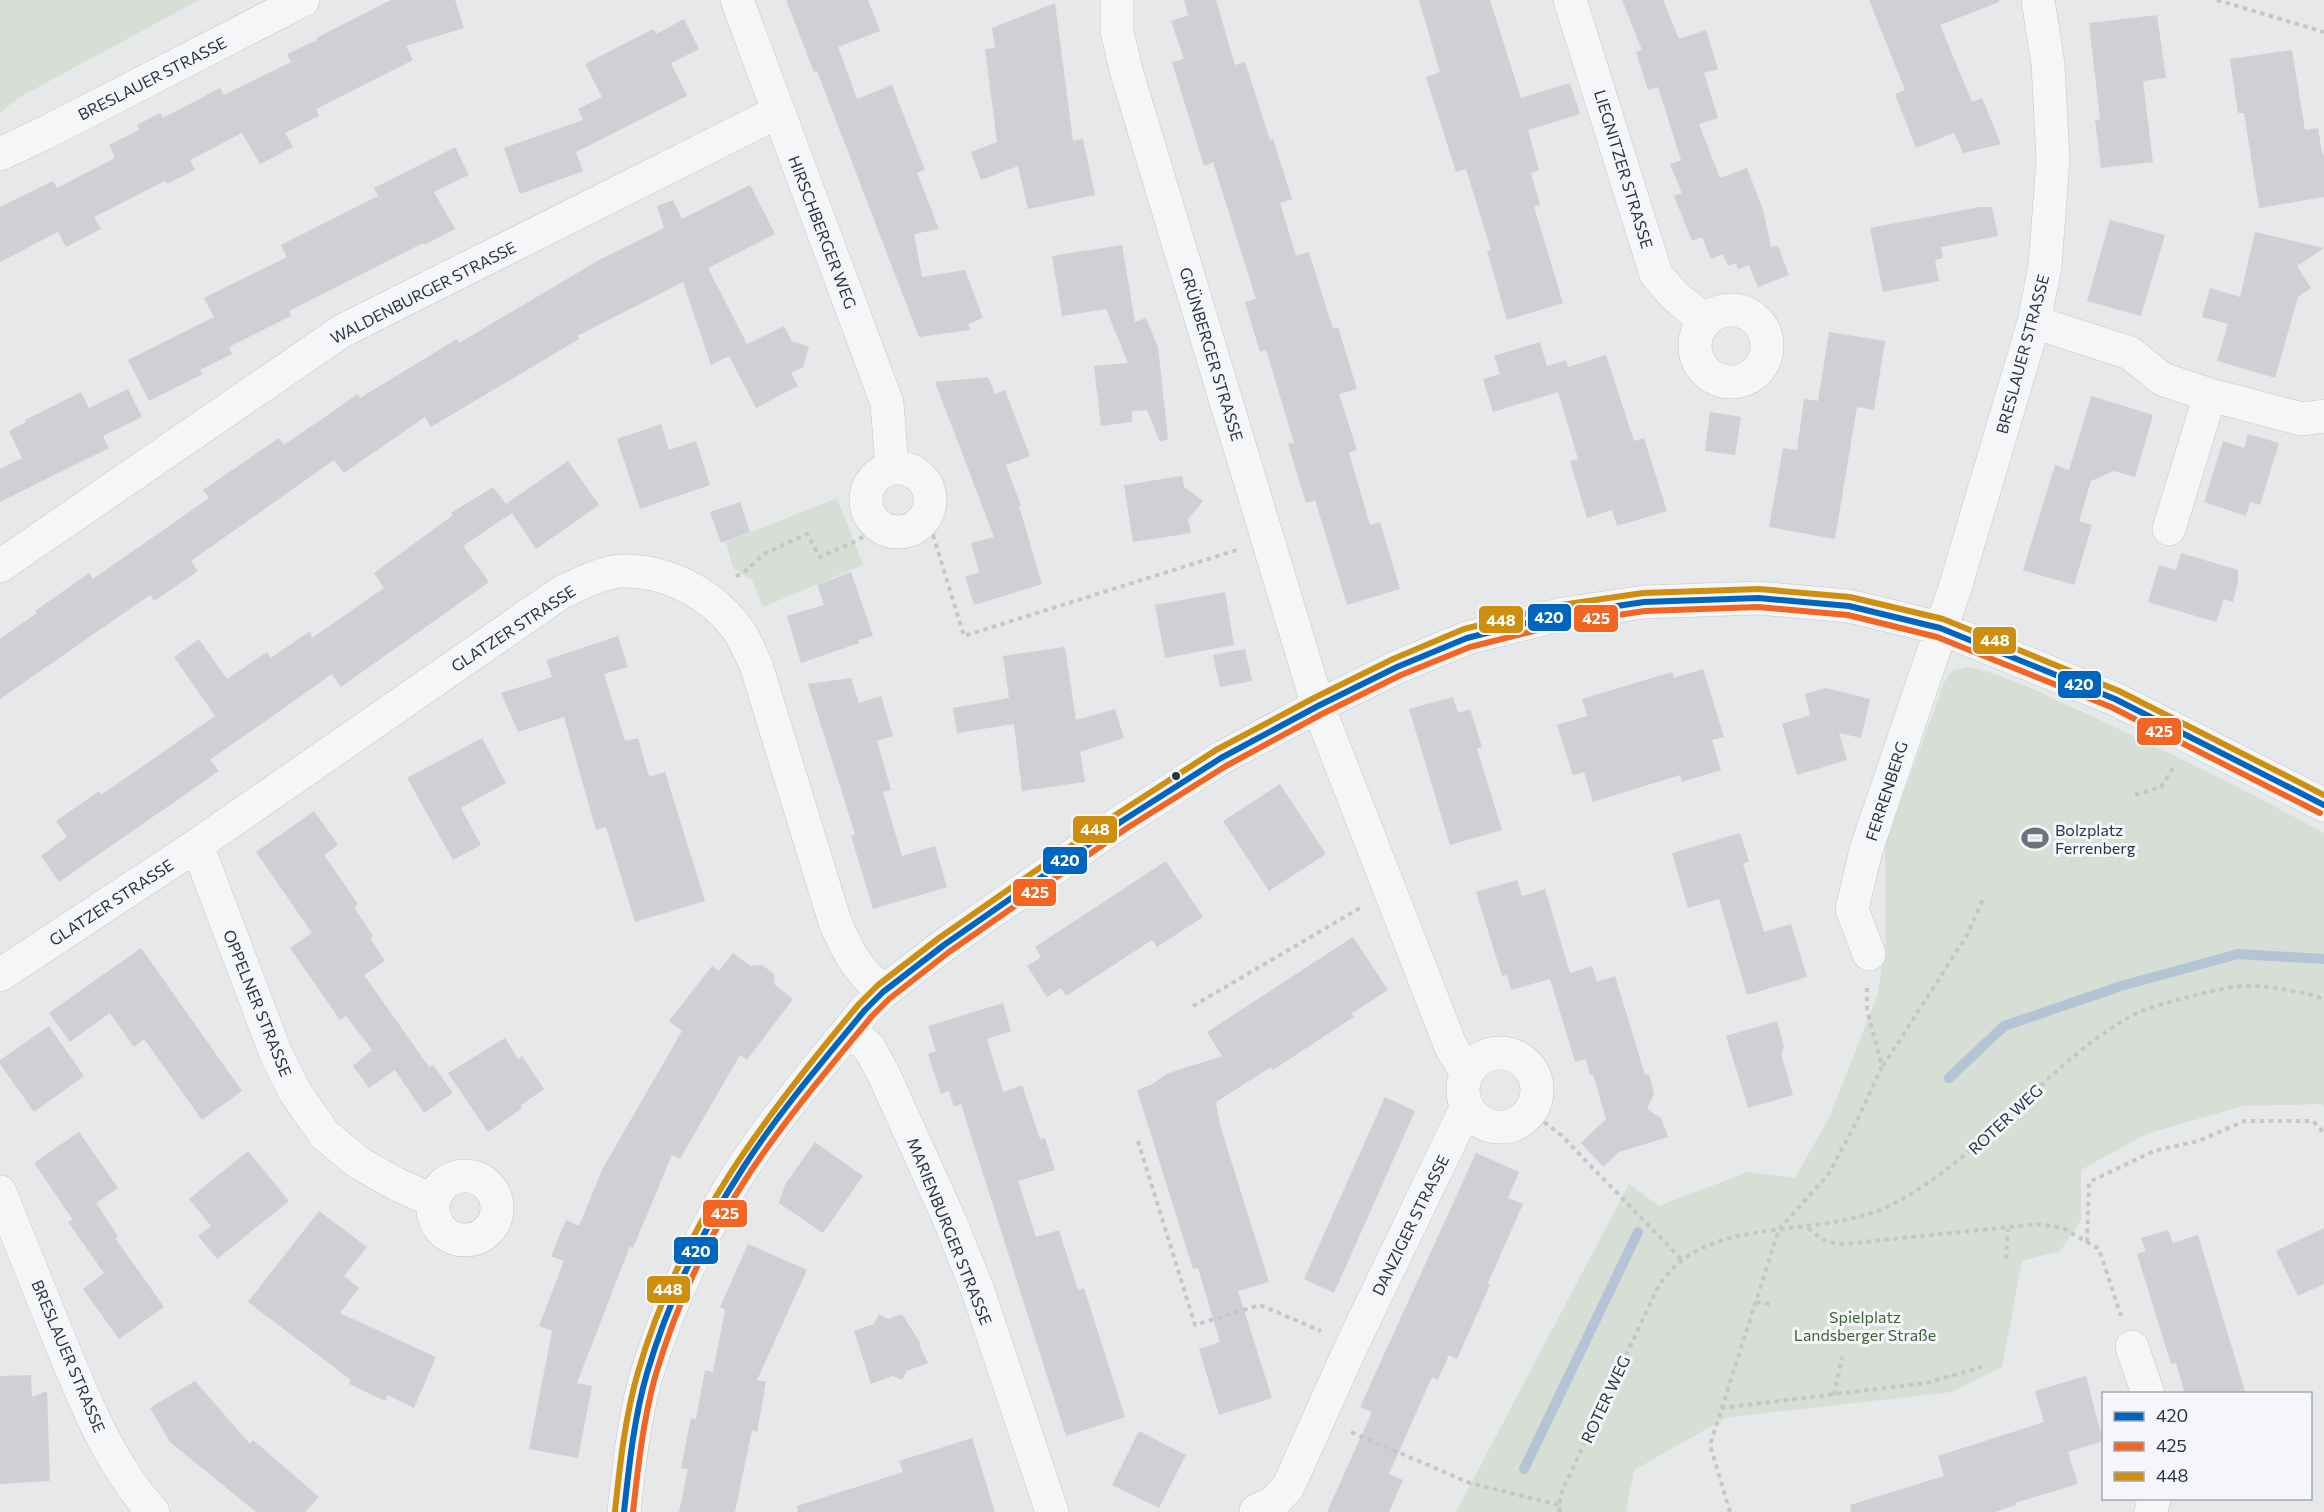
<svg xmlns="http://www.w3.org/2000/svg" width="2324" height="1512" viewBox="0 0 2324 1512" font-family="Commissioner,sans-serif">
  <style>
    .green { fill: #d6ded6 }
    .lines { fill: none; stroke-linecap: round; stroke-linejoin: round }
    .stream { stroke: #b4c4d5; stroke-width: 10 }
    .building { fill: #ced0d3 }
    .minor-casing { stroke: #c4c6c8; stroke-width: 34 }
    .path { stroke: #c5c6ca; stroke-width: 4; stroke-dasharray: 4.5 4.5; stroke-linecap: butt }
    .minor { stroke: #f5f6f7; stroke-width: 33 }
    .bus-1-casing { stroke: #f4f6f9; stroke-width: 10 }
    .bus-2-casing { stroke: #f4f6f9; stroke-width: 10 }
    .bus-3-casing { stroke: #f4f6f9; stroke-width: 10 }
    .bus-1 { stroke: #0065bd; stroke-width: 6 }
    .bus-2 { stroke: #f26522; stroke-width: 6 }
    .bus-3 { stroke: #ce8f0e; stroke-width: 6 }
    .bus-dot { fill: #2b3445; stroke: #f4f6f9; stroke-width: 2 }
    .labels { text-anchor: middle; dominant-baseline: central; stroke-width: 6; stroke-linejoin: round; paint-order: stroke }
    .street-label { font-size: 16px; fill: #2b3445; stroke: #f4f6f9 }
    .poi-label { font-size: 16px; fill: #2b3445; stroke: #f4f6f9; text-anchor: start }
    .park-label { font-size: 16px; fill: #3f6138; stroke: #f4f6f9 }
    .line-badge { stroke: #f4f6f9; stroke-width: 2 }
    .badge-label { font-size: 16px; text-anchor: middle; font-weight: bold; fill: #fff }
  </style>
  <rect width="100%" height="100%" fill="#e6e8ea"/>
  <path class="green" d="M0,0H199L18,98L0,113Z
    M837,498L863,565L763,607L752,580L733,568L726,542Z
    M1968,667C2009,675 2053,699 2091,716C2170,753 2248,791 2324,833V1107L2322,1104L2243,1106L2146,1134L2081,1170V1220L2060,1251L2022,1261L2002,1367L1952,1392L1728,1417L1634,1470L1626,1512H1456L1629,1184L1659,1206L1748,1172L1795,1178L1830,1116L1878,993L1886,939L1885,844L1944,683L1952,671Z"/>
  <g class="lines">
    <path class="stream" d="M1949,1078L2004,1026L2121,986L2238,954L2324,959
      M1524,1469L1638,1232"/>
  </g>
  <path class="building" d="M391,0H455L464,28L406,46L413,60L316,109L319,116L285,133L293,147L260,164L242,133L190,160L195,170L167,184L165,181L94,217L101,229L66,247L58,232L0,262V207L53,181L57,188L115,158L109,145L139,130L137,125L160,113L163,118L220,88L224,95L291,62L287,54L317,40L316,38Z
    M786,0H868L880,31L838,47L857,99L892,85L925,170L917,173L939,229L914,234L922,277L965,270L983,318L968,324L970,330L919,337L817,71L814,72Z
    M1184,0H1216L1235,65L1245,62L1270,140L1273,139L1292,199L1280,203L1296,256L1309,252L1333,329L1338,327L1357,389L1339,394L1357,450L1349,453L1370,525L1380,522L1400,589L1347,605L1315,500L1306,503L1288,444L1294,443L1266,350L1260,352L1245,302L1256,299L1213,162L1204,166L1172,62L1184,59L1171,21L1188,15Z
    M1419,0H1490L1521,98L1570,83L1580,114L1528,130L1539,170L1531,173L1540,205L1534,207L1563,303L1507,320L1487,251L1491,250L1466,169L1456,172L1426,77L1440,72Z
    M1622,0H1663L1679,39L1706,30L1718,69L1704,73L1718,118L1699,124L1720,178L1747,168L1763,210L1771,247L1778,246L1789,275L1758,287L1749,265L1738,269L1736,263L1728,266L1723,254L1711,259L1702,237L1692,241L1674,196L1682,193L1670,164L1681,160L1658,87L1648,90L1636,52L1642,50Z
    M1869,0H1999V2L1940,25L1972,102L1982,98L2001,144L1963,153L1954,133L1916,148L1895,94L1905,90Z
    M1055,3L1073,141L1083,139L1095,195L1028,209L1018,166L981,180L971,152L997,142L985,49L995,48L992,28Z
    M2157,15L2166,78L2143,81L2153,162L2101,168L2095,120H2100L2089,23Z
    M684,19L699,49L671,63L687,96L576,152L583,171L520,194L504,148L583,120L578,109L602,97L585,64L653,29L656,34Z
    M2292,50L2305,130L2318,128L2322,153L2324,155V197L2259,208L2244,113H2238L2230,59Z
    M455,147L469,175L434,192L455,229L424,245L423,243L289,311L291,316L229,347L232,354L200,370L203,374L149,401L128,360L214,317L204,298L287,257L281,245L378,196L374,188Z
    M750,185L775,234L708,268L747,344L784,326L792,341L809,347L803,367L791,373L798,386L756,408L729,356L711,365L683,282L577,336L579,339L431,427L425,417L344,473L334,460L191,561L198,571L154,601L150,595L0,699V639L37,613L35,611L89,573L93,579L209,498L203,490L279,438L284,445L358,394L360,398L457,339L459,343L599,260L664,228L657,206L673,200L682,219Z
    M1980,207H1992L1998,236L1941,247L1943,258L1935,260L1939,281L1883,292L1870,228Z
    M2110,220L2165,235L2141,316L2087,301Z
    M2255,232L2324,248L2297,266L2311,288L2298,297L2275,378L2217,361L2228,324L2202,317L2210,288L2240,297Z
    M1122,245L1135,322L1146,318L1158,347L1168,439L1160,442L1147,410L1132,411V422L1101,426L1094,366L1128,363L1106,309L1062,316L1052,256Z
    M1829,332L1885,341L1874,410L1857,407L1835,539L1769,527L1783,448L1797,450L1804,399L1818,401Z
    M1540,342L1547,366L1566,360L1568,367L1606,355L1634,441L1644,438L1667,511L1617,526L1612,510L1587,518L1570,461L1578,459L1558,392L1493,412L1483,379L1500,374L1494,356Z
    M988,377L995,394L1005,390L1030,456L1006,465L1021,506H1019L1042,584L974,605L965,577L979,572L971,543L994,537L935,382Z
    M128,389L142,417L103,436L109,448L0,502V469L22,458L9,431L26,422L25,420L81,392L89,408Z
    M2091,396L2153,415L2135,477L2114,471L2091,481L2079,521L2092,525L2074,585L2023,570L2055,465L2069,470Z
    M1710,412L1741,417L1735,455L1705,451Z
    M661,424L669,450L696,441L710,485L640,509L617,439Z
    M2248,434L2279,443L2260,505L2250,502L2246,516L2204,502L2223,441L2244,448Z
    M568,461L599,505L536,549L512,513L463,546L489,582L341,687L332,674L210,760L219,771L59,882L41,856L67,837L56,821L99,791L101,795L215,716L174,657L199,639L227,679L267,652L271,658L310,631L312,638L384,588L374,573L453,515L451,513L493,487L506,504Z
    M1182,476L1184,487L1203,501L1188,519L1191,533L1133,542L1124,485Z
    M740,502L750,532L721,543L710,512Z
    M2181,553L2238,570V582L2233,602L2224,599L2216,622L2148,602L2159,565L2176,570Z
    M851,572L873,636L858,640L859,643L801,663L787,616L824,605L817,585Z
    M1225,592L1234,645L1165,658L1155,605Z
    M618,636L628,667L604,674L625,741L638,738L649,777L665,772L705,901L635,922L606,827L596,830L564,717L518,732L501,693L552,677L546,660Z
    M1065,647L1076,720L1115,709L1124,738L1080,752L1085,782L1022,791L1014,724L957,733L953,708L1009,698L1003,656Z
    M1245,649L1252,681L1220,687L1213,655Z
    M1703,669L1724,737L1712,740L1721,770L1682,782L1680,775L1593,802L1584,772L1573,775L1557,725L1587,716L1582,699L1672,672L1674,678Z
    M851,678L859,703L881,696L893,736L877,741L891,790L883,792L902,856L935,846L947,887L873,909L851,836L855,834L808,684Z
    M1826,688L1870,699L1861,738L1839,733L1847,760L1797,775L1782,724L1810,715L1805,694Z
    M1453,697L1458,713L1470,709L1482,747L1477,749L1502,830L1450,845L1409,709Z
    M482,738L506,783L461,808L481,845L453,860L407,778Z
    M1280,784L1326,854L1269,891L1223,821Z
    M314,811L338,845L324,855L358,904L354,907L373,936L370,938L385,961L364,975L429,1067L433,1065L453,1093L424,1113L395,1070L369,1088L353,1066L372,1050L346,1016L340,1020L290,948L312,933L256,852Z
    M1740,833L1749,861L1743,864L1764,932L1791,924L1807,977L1747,995L1719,899L1688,908L1672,853Z
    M1166,861L1203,917L1157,947L1152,940L1066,996L1061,988L1047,997L1027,966L1041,957L1035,947Z
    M1517,880L1522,896L1545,889L1570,973L1592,966L1597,982L1615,976L1645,1075L1649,1074L1654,1094L1647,1109L1661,1118L1668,1137L1619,1152L1603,1167L1581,1143L1606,1119L1593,1074L1590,1075L1586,1059L1575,1062L1550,979L1511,990L1507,975L1502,976L1476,892Z
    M1353,937L1388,990L1351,1014L1355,1016L1273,1070L1271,1067L1216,1102L1220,1125L1269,1282L1238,1291L1272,1398L1219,1415L1199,1349L1220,1342L1198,1268L1193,1269L1137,1090L1151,1085L1166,1074L1222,1056L1207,1032Z
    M141,948L242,1091L202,1120L144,1039L134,1047L110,1013L70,1042L49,1013Z
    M733,953L750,966L762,965L774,974L775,985L793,999L747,1060L740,1055L680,1159L672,1155L633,1248L630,1246L577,1383L592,1386L578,1458L529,1449L552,1331L539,1326L564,1261L551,1256L566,1220L579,1226L603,1168L682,1031L669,1021L712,966L719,971Z
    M1003,1003L1011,1031L987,1039L1003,1092L1022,1085L1040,1139L1045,1138L1055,1170L1018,1181L1036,1237L1059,1230L1078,1290L1084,1288L1125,1417L1066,1436L961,1104L954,1107L949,1091L941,1094L928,1054L936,1051L928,1026Z
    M1777,1021L1784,1047L1781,1054L1793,1095L1748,1108L1726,1036Z
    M49,1026L84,1076L34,1112L0,1064V1060Z
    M505,1038L518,1059L522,1056L544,1089L521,1105L522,1108L488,1132L448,1073Z
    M1385,1097L1415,1111L1334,1293L1304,1279Z
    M79,1132L118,1188L96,1203L118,1236L115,1238L164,1307L119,1339L83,1289L104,1273L68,1222L73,1220L34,1163Z
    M815,1142L863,1176L823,1233L779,1203L785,1185Z
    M248,1151L289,1201L217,1259L198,1236L211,1226L189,1199Z
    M1476,1153L1519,1172L1508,1198L1523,1204L1488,1283L1490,1285L1457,1359L1449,1355L1438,1380L1432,1377L1389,1474L1403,1480L1389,1512H1327L1372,1412L1360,1407Z
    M319,1211L367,1247L344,1276L359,1288L340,1313L436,1357L414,1408L387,1395L385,1401L349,1384L351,1380L248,1302Z
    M2324,1228V1284L2298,1296L2276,1251Z
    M2168,1230L2173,1243L2198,1235L2246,1394H2185L2176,1363L2171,1364L2137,1254L2146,1251L2141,1238Z
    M748,1244L807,1270L757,1380L766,1382L757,1432L752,1430L735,1512H679L688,1469L681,1468L691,1418L696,1419L705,1370L713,1372L725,1310L720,1307Z
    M879,1314L888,1319L902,1314L921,1344L919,1345L928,1363L907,1371L902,1380L893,1376L871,1384L854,1331L874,1324Z
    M31,1375L32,1397L47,1391L50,1481L0,1484V1376Z
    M2086,1376L2103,1441L2068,1452L2078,1484L2015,1503L2016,1505L1995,1512H1851L1850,1505L1944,1476L1938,1456L2044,1422L2035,1391Z
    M195,1381L250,1444L253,1440L319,1497L305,1512H256L170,1442L150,1408Z
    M1139,1431L1186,1455L1159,1508L1112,1485Z
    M972,1438L995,1512H798L797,1506L903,1472L899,1461Z"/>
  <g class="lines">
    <defs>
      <path id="minor" d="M737,0L887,403L892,467
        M1117,0V31L1126,70L1318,706L1451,1047L1467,1073
        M1570,0L1656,274C1671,293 1685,307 1706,319
        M0,154L47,132L303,0
        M1695 346a36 36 0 1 1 72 0a36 36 0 1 1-72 0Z
        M2034,322L2130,353L2162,379L2210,395L2302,419L2324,416
        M866 500a32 32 0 1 1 64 0a32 32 0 1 1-64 0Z
        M2169,529L2210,395
        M0,566L342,331L778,112
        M197,845L276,1054L295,1092L325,1135L359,1163L396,1184L434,1201
        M1869,954L1852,909L1866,850L1955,588L2034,322L2045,266L2053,160L2048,64L2038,0
        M0,975L197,845L562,592C580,584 602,572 622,571C667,570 710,593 737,628C745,639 750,653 756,665L835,922C849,954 856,968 883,992
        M850,1029L870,1049L885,1077L949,1219L978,1291L1052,1512
        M1463 1090a37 37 0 1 1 74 0a37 37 0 1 1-74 0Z
        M433 1208a32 32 0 1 1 64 0a32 32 0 1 1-64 0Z
        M0,1192C19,1240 39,1288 58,1336C83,1397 108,1462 153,1512
        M2132,1347L2148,1394
        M1256,1511L1274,1502L1288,1487L1352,1345L1467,1106
        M624,1512C629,1466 634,1418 647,1373C667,1310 695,1248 728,1191C767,1126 818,1068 865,1010L883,992L944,945L1122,821L1221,758L1318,706L1397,667L1467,638L1563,614L1644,602L1758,598L1849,606L1940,628L2115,699L2324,805
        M2151,1512L2154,1498"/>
    </defs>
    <use href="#minor" class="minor-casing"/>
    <path class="path" d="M2217,0L2324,32
      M918,525L933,535L964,636L1237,550
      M736,576L742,574L764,554L807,534L820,557L854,542L880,527
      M2135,795L2161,787L2173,768
      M1193,1006L1360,908
      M1883,1066L1966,937L1983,899
      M1530,1111L1561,1135L1682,1260
      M1138,1141L1195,1325L1260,1305L1321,1331
      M1808,1228C1822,1240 1827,1243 1845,1244L2037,1224L2063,1228L2099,1249L2121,1316
      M2087,1242L2089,1182L2154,1151L2198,1141L2245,1121H2313L2324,1133
      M2006,1259L2008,1229
      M1756,1302L1774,1305
      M1834,1395L1842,1357
      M1721,1408L1926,1383L1982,1367
      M1351,1432L1470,1483L1559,1505
      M1560,1512L1559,1505L1562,1491L1659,1285C1665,1277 1672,1269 1680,1262C1732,1218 1831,1237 1893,1204C1985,1156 2042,1067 2131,1016C2149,1006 2172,1002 2192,996C2212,991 2234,985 2254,986C2276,987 2297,992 2317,996L2324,1000
      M1730,1512L1710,1445L1779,1229L1828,1175L1856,1123L1882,1066L1867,1010V988"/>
    <use href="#minor" class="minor"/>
    <defs>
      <path id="bus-1" d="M624,1512C629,1466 634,1418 647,1373C668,1302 702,1231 743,1168C779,1112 823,1061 865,1010L883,992L944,945L1122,821L1221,758L1318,706L1397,667L1467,638L1563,614L1644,602L1758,598L1849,606L1940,628L2115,699L2324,805"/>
      <path id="bus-2" d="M633,1512C638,1467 643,1421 655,1377C676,1305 710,1233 751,1171C788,1116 830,1067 872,1016L889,999L949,952L1127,828L1226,766L1322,714L1401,675L1470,647L1565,623L1645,611L1758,607L1848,615L1937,637L2111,707L2320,813"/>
      <path id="bus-3" d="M615,1511C620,1464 625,1417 638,1372C680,1227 764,1117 859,1004L878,985L939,938L1117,814L1216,750L1314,698L1393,659L1464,629L1561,605L1643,593L1759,589L1850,597L1943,619L2119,691L2324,795"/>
    </defs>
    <use href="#bus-1" class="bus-1-casing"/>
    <use href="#bus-2" class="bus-2-casing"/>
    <use href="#bus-3" class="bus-3-casing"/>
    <use href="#bus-1" class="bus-1"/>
    <use href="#bus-2" class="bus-2"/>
    <use href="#bus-3" class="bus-3"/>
  </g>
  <defs>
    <symbol id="stadium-bare" viewBox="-9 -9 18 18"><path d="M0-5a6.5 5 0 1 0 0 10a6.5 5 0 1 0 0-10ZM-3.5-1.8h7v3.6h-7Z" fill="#6c737f" stroke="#f4f6f9" stroke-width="2.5" paint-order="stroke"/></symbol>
  </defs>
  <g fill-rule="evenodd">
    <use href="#stadium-bare" x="2016" y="819" width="38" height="38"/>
  </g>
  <circle class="bus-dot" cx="1176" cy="776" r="5"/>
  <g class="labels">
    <g class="street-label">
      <text transform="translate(152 78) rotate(-27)">BRESLAUER STRASSE</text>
      <text transform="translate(1624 169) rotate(73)">LIEGNITZER STRASSE</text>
      <text transform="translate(823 232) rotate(69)">HIRSCHBERGER WEG</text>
      <text transform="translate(423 292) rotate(-27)">WALDENBURGER STRASSE</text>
      <text transform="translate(1212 354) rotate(73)">GRÜNBERGER STRASSE</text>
      <text transform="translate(2022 354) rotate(-75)">BRESLAUER STRASSE</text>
      <text transform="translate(513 628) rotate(-33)">GLATZER STRASSE</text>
      <text transform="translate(1886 791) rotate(-72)">FERRENBERG</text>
      <text transform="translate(111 902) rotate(-33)">GLATZER STRASSE</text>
      <text transform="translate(258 1003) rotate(68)">OPPELNER STRASSE</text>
      <text transform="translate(2005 1119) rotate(-43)">ROTER WEG</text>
      <text transform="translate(1410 1225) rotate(-64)">DANZIGER STRASSE</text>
      <text transform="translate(950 1231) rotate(68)">MARIENBURGER STRASSE</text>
      <text transform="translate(69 1356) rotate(67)">BRESLAUER STRASSE</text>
      <text transform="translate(1605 1399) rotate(-65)">ROTER WEG</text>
    </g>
    <g class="poi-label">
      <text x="2055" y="829">Bolzplatz<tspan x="2055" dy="18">Ferrenberg</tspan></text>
    </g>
    <g class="park-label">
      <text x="1865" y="1316">Spielplatz<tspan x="1865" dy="18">Landsberger Straße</tspan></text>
    </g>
  </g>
  <g class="line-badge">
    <rect x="1527" y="603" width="45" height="29" rx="6" fill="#0065bd"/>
    <rect x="1573" y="604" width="46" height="29" rx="6" fill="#f26522"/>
    <rect x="1478" y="605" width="46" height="29" rx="6" fill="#ce8f0e"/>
    <rect x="1972" y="626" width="45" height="29" rx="6" fill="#ce8f0e"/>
    <rect x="2057" y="670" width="45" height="29" rx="6" fill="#0065bd"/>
    <rect x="2136" y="717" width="46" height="29" rx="6" fill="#f26522"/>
    <rect x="1072" y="815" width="46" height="29" rx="6" fill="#ce8f0e"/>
    <rect x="1042" y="846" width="46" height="29" rx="6" fill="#0065bd"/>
    <rect x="1012" y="878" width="45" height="29" rx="6" fill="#f26522"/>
    <rect x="702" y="1199" width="46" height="29" rx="6" fill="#f26522"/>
    <rect x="673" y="1236" width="46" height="29" rx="6" fill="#0065bd"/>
    <rect x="646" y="1275" width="45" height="29" rx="6" fill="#ce8f0e"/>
  </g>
  <g class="badge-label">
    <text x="1549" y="623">420</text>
    <text x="1596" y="624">425</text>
    <text x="1501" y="626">448</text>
    <text x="1995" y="646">448</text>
    <text x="2079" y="690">420</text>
    <text x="2159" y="737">425</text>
    <text x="1095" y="835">448</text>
    <text x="1065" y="866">420</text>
    <text x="1035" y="898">425</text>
    <text x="725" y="1219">425</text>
    <text x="696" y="1257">420</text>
    <text x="668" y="1295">448</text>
  </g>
  <rect x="2102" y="1392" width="210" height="108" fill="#f4f6f9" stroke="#a4a8b1" stroke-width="1.5"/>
  <rect x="2114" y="1412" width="30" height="9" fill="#0065bd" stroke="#a4a8b1" stroke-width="1.5"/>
  <text x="2156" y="1422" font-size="18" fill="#2b3445">420</text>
  <rect x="2114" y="1442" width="30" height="9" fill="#f26522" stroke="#a4a8b1" stroke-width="1.5"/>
  <text x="2156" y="1452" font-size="18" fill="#2b3445">425</text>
  <rect x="2114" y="1472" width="30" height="9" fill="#ce8f0e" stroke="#a4a8b1" stroke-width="1.5"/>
  <text x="2156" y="1482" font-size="18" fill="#2b3445">448</text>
</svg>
